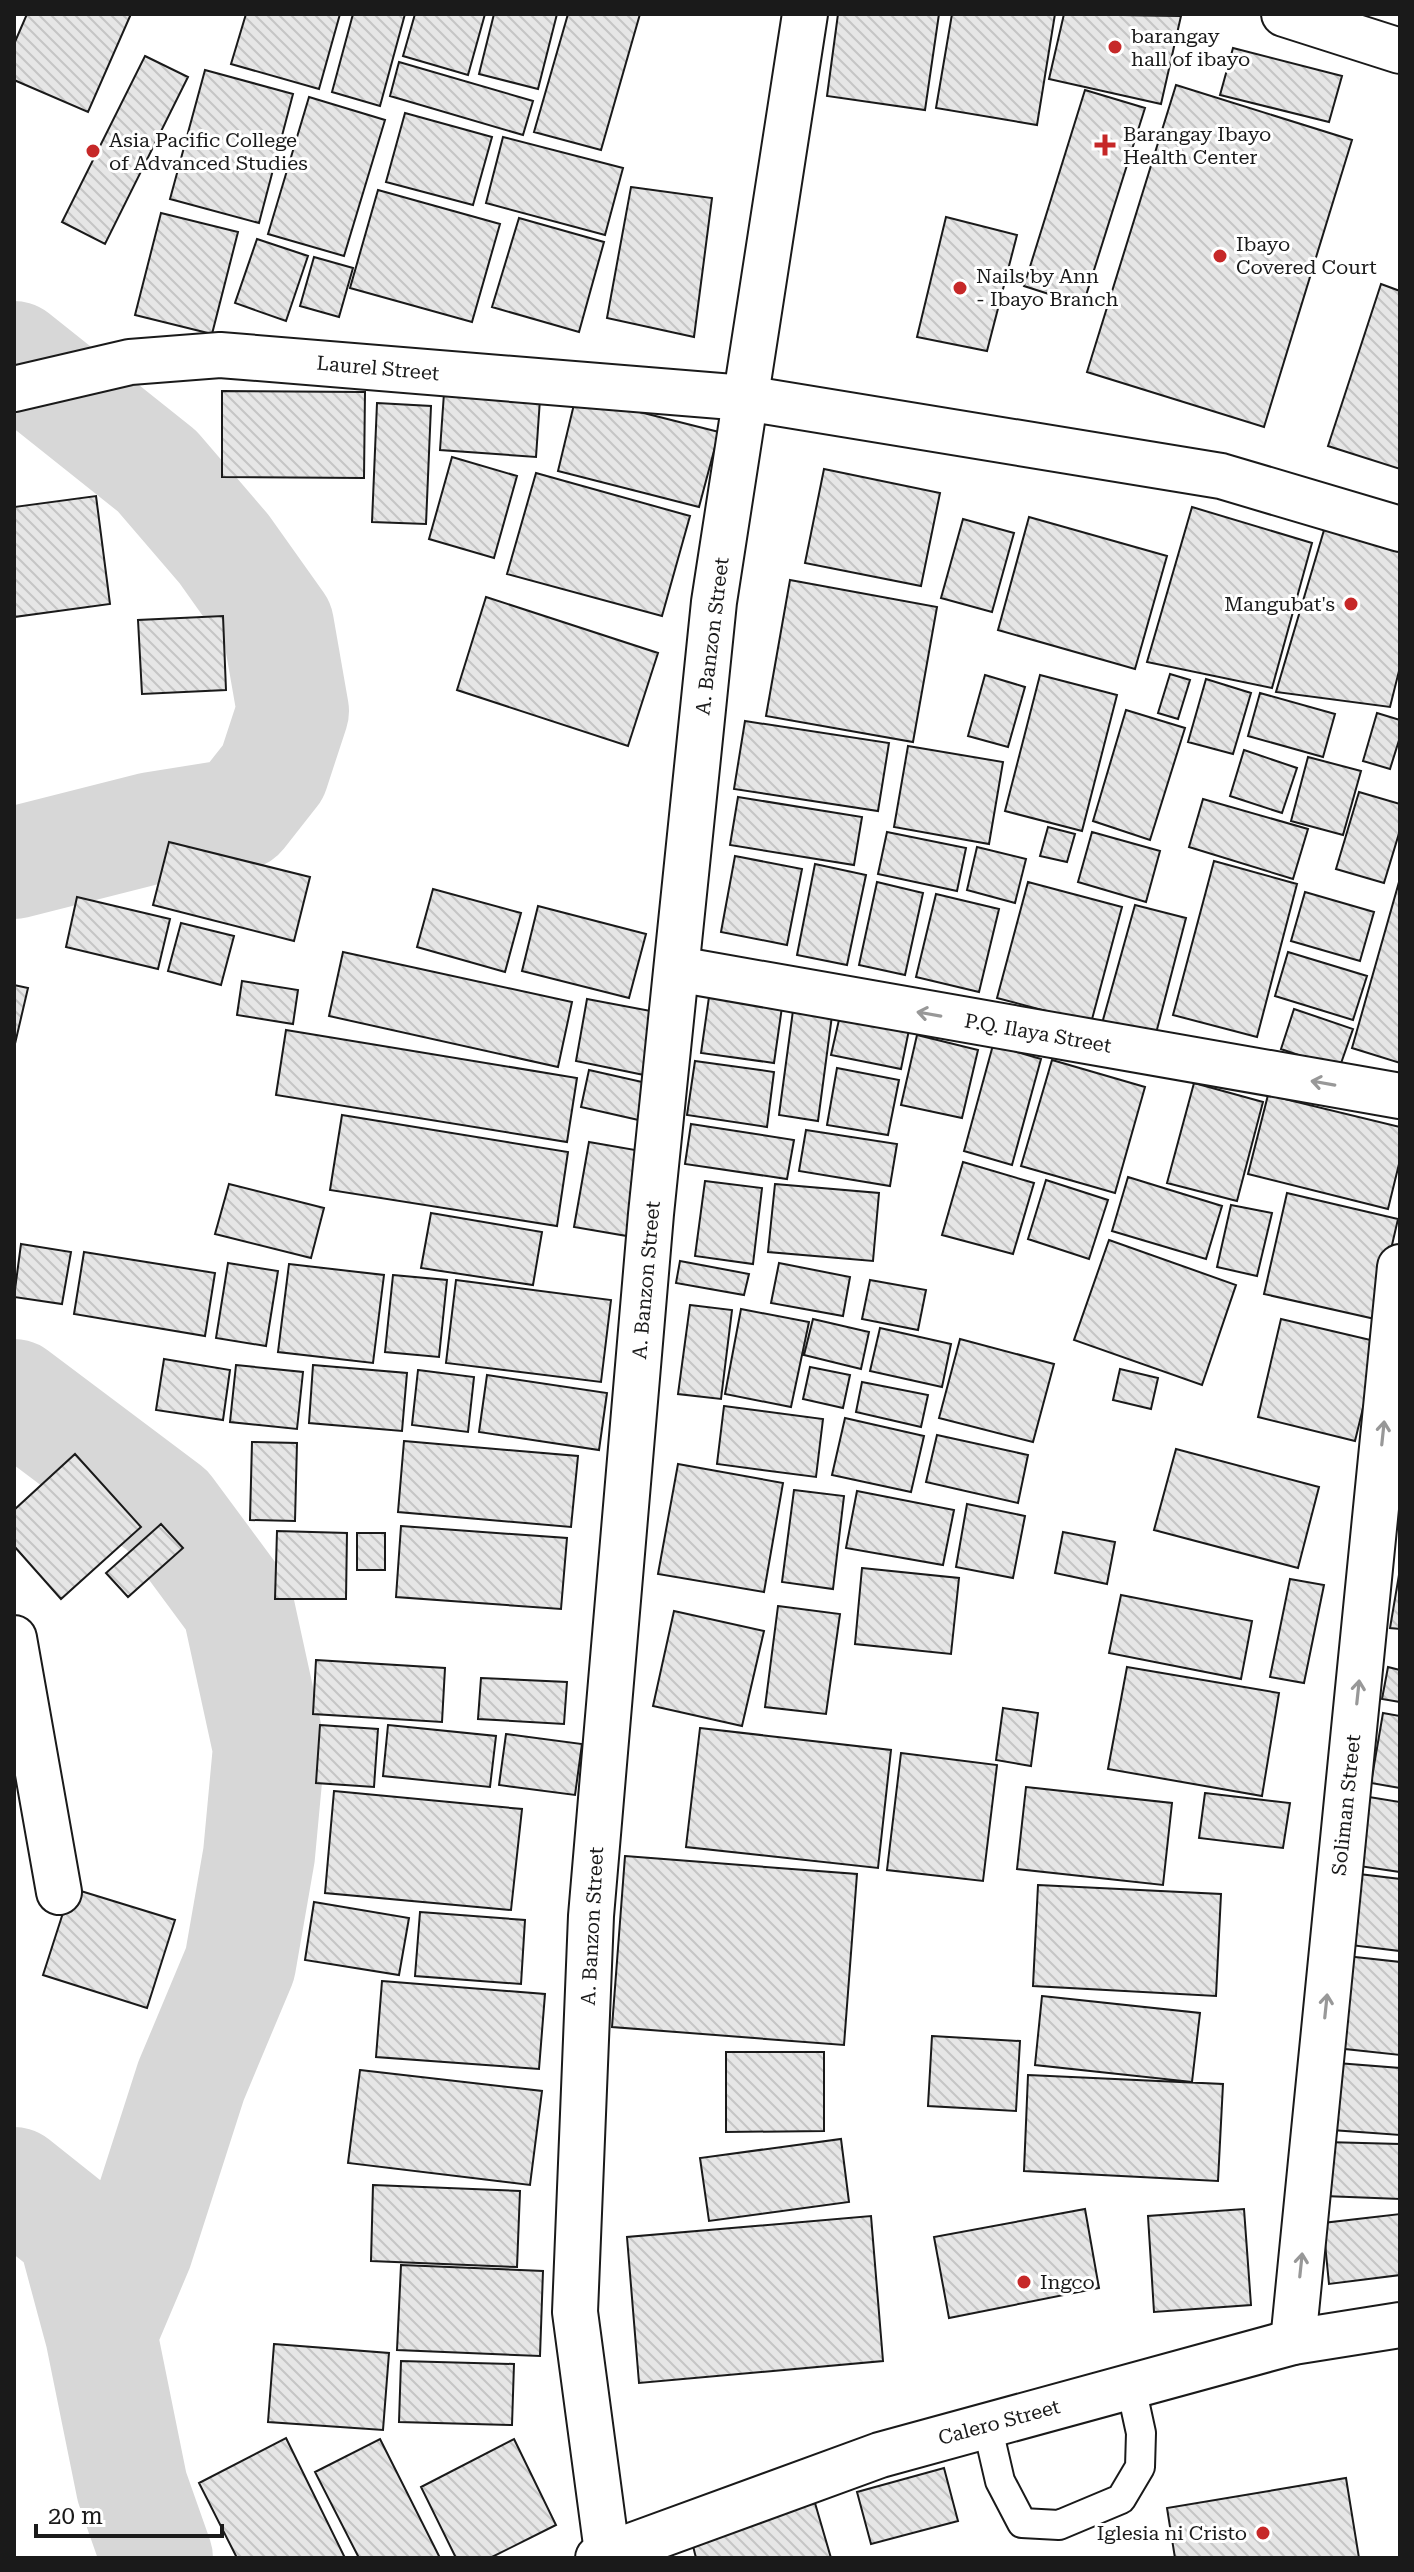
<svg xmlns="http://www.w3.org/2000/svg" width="1414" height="2572" viewBox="0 0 1414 2572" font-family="'Roboto Serif',serif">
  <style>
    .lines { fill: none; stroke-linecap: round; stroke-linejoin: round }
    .river { stroke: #d7d7d7; stroke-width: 112 }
    .building { fill: url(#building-back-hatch); stroke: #1a1a1a; stroke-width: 2 }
    .service-casing { stroke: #1a1a1a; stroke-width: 32 }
    .minor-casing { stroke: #1a1a1a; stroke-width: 48 }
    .tertiary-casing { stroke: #1a1a1a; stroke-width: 48 }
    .secondary-casing { stroke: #1a1a1a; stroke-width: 48 }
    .service { stroke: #fff; stroke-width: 28 }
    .minor { stroke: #fff; stroke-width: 44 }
    .tertiary { stroke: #fff; stroke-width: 44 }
    .secondary { stroke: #fff; stroke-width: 44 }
    .oneway { stroke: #989898 }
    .poi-dot { fill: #c62828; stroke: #fff; stroke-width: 3 }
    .labels { text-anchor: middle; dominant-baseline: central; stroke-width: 6; stroke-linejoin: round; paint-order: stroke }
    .poi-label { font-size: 20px; fill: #1a1a1a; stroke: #fff; text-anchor: start }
    .street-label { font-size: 20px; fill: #1a1a1a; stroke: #fff }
  </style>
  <defs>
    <pattern id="building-back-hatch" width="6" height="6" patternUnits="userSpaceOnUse" patternTransform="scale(2)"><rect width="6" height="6" fill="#e6e6e6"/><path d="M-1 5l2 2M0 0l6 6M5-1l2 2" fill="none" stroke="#c5c5c5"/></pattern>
  </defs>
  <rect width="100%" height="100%" fill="#fff"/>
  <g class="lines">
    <path class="river" d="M14,357L157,471L224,549L278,625L293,711L273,772L240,814L152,828L14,863
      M14,1395L167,1510L238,1606L269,1748L259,1855L240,1964L191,2081L137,2249L101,2334
      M14,2183L73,2230L101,2334L132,2487L157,2558"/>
  </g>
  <path class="building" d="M27,14H131L88,112L14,80V44Z
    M246,14H340L319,89L231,64Z
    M353,14H405L380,106L332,92Z
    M415,14H485L468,75L403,56Z
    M494,14H557L538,89L479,74Z
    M568,14H640L601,150L534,132Z
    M838,14H939L925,110L827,96Z
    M952,14H1055L1037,125L936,108Z
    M1064,14L1181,16L1161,104L1049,79Z
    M1233,48L1342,76L1329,122L1220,95Z
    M145,56L188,77L105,244L62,222Z
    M399,62L533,101L523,135L390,96Z
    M205,70L293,94L259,223L170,199Z
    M1176,85L1352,140L1264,427L1087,372Z
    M1085,90L1145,108L1083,305L1024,286Z
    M309,97L385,120L344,256L268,234Z
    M405,113L492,137L473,205L386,182Z
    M503,137L623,168L605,235L486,203Z
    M631,187L712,198L694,337L607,318Z
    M378,190L500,224L472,322L350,288Z
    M161,213L238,232L212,334L135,315Z
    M946,217L1017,235L987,351L917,337Z
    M519,218L604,242L579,332L492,307Z
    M257,239L308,256L286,321L235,303Z
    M314,257L353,268L339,317L300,306Z
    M1381,284L1400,291V469L1328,446Z
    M222,391L365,392L364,478L222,477Z
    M444,393L540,399L536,457L440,450Z
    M576,396L719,432L699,507L558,471Z
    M377,403L431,406L426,524L372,522Z
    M452,457L517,476L494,558L429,539Z
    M824,469L940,493L921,586L805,563Z
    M536,473L690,516L662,616L507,574Z
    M96,496L110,604L14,617V507Z
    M1192,507L1312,543L1272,688L1147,662Z
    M1029,517L1167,556L1135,669L998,630Z
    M963,519L1014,533L992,612L941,598Z
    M1327,520L1400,542V667L1390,707L1276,692Z
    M790,580L937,607L913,742L766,716Z
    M486,597L658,653L628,746L457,690Z
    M223,616L226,690L142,694L138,620Z
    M1170,674L1190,680L1178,719L1158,713Z
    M985,675L1025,687L1008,747L968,736Z
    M1040,675L1117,695L1082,831L1005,811Z
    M1206,679L1251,693L1233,754L1188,742Z
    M1260,693L1335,714L1323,757L1248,736Z
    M1126,710L1185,728L1150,840L1093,821Z
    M1377,713L1400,720V737L1390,769L1363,761Z
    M745,721L889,743L878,811L734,789Z
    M908,746L1003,762L989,844L894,827Z
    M1244,750L1297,768L1282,813L1230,796Z
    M1308,757L1361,771L1343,835L1291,821Z
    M1359,792L1400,804V830L1384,883L1336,869Z
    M738,797L862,817L854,865L730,845Z
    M1203,799L1308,829L1293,879L1189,847Z
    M1048,827L1075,834L1067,862L1040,856Z
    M887,832L966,848L957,891L878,874Z
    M1092,832L1160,851L1146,902L1078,882Z
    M169,842L310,877L294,941L153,905Z
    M977,847L1026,859L1015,903L967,890Z
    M735,856L802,869L787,945L721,932Z
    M1214,861L1297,884L1257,1037L1173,1015Z
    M815,864L866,875L847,965L797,955Z
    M877,882L923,893L905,975L859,965Z
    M1028,882L1122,907L1091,1023L997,998Z
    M1399,882L1400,883V1063L1352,1048Z
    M433,889L521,913L505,972L417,947Z
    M1305,892L1374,912L1360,961L1291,941Z
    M936,894L999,909L979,992L916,977Z
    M77,897L170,919L158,969L66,947Z
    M1135,905L1186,918L1154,1041L1101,1027Z
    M538,906L646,934L629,998L522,971Z
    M181,923L234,936L221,985L168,971Z
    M343,952L572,1002L558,1067L329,1016Z
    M1288,952L1367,976L1353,1020L1275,996Z
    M242,981L298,990L293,1024L237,1015Z
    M14,985L28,988L14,1048Z
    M709,997L782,1007L774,1063L701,1053Z
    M587,999L656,1012L644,1075L576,1061Z
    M794,1003L833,1008L818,1121L779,1115Z
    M1294,1009L1353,1029L1339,1069L1281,1049Z
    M841,1011L910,1025L901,1069L831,1055Z
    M286,1030L577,1078L567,1142L276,1095Z
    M917,1035L978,1050L962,1118L901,1105Z
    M993,1045L1041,1059L1012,1165L964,1151Z
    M1052,1060L1145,1087L1115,1193L1021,1166Z
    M695,1061L774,1072L767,1127L687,1115Z
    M837,1068L899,1080L888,1135L827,1125Z
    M589,1070L651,1084L643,1121L581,1107Z
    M1194,1083L1263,1102L1237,1201L1167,1183Z
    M1268,1095L1400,1127V1160L1388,1209L1248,1174Z
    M342,1115L568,1152L557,1226L330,1190Z
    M691,1124L794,1140L787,1179L685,1164Z
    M806,1130L897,1144L890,1186L799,1171Z
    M589,1142L641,1151L627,1236L574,1227Z
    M963,1162L1034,1183L1013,1254L942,1235Z
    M1128,1177L1222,1206L1206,1259L1112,1231Z
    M1046,1180L1108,1200L1089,1259L1028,1239Z
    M705,1181L762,1188L753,1264L695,1256Z
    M229,1184L324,1208L311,1258L215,1234Z
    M775,1184L879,1193L873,1261L768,1252Z
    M1287,1193L1398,1219L1375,1319L1264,1294Z
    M1231,1205L1272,1213L1257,1276L1217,1267Z
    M431,1213L542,1232L533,1285L421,1268Z
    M1109,1240L1236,1285L1202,1385L1074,1340Z
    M21,1244L71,1252L62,1304L14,1297Z
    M84,1252L215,1273L205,1336L74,1314Z
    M680,1261L749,1274L744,1295L676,1283Z
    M228,1263L278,1271L266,1346L216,1338Z
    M779,1263L850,1277L843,1316L771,1303Z
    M289,1264L384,1275L373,1363L278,1352Z
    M393,1275L447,1280L439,1357L385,1352Z
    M456,1280L611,1300L601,1382L446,1363Z
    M870,1280L926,1290L918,1330L862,1319Z
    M690,1305L732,1310L721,1399L678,1394Z
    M741,1309L809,1322L791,1407L725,1394Z
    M813,1319L869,1332L861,1369L804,1355Z
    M1281,1319L1379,1342L1355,1441L1258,1417Z
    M880,1328L951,1344L942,1387L870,1371Z
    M960,1339L1054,1364L1033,1442L939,1418Z
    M164,1359L230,1370L223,1420L156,1410Z
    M236,1365L303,1372L297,1429L230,1422Z
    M313,1365L407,1373L402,1431L309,1423Z
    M810,1367L850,1375L843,1408L803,1399Z
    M1120,1369L1158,1378L1151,1409L1113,1400Z
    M418,1370L474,1377L468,1432L412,1425Z
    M487,1375L607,1393L599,1450L479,1432Z
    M862,1382L928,1395L921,1427L856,1412Z
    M724,1406L823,1419L816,1477L717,1464Z
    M845,1418L924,1436L911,1492L832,1475Z
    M937,1435L1028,1455L1018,1503L926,1482Z
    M404,1441L578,1456L571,1527L398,1512Z
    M252,1442L297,1443L295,1521L250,1520Z
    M1176,1449L1319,1487L1298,1568L1154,1530Z
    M75,1454L141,1527L61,1599L14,1546V1510Z
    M678,1464L783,1483L764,1592L658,1574Z
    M794,1490L844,1496L833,1589L782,1582Z
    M857,1491L954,1510L943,1565L846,1548Z
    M967,1504L1025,1516L1013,1578L956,1567Z
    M161,1524L183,1548L128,1597L106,1573Z
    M401,1526L567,1538L561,1609L396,1597Z
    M277,1531L347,1533L346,1599H275Z
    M1063,1532L1115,1542L1107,1584L1055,1573Z
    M357,1533H385V1570H357Z
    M862,1568L959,1578L951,1654L855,1644Z
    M1400,1569V1629L1390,1628Z
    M1290,1579L1324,1585L1304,1683L1270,1677Z
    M1121,1595L1252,1621L1241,1679L1109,1653Z
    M778,1606L840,1614L826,1714L765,1707Z
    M674,1611L764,1631L742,1726L653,1706Z
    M316,1660L445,1668L442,1722L313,1714Z
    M1127,1667L1279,1693L1262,1796L1108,1769Z
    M1388,1667L1400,1670V1702L1382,1699Z
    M481,1678L567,1682L564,1724L478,1719Z
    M1003,1708L1038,1713L1031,1766L996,1760Z
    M1383,1713L1400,1716V1788L1371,1783Z
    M320,1725L378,1729L374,1787L316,1783Z
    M388,1725L496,1736L490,1787L383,1776Z
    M700,1728L891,1750L878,1868L686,1847Z
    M506,1734L582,1744L575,1795L499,1785Z
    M901,1753L997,1765L983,1881L887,1870Z
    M1026,1787L1172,1803L1163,1885L1017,1869Z
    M334,1791L522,1809L511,1910L325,1893Z
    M1205,1793L1290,1803L1283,1848L1199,1838Z
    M1369,1797L1400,1802V1872L1359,1866Z
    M625,1856L857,1874L844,2045L612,2027Z
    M1359,1874L1400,1879V1951L1350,1945Z
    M1038,1885L1221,1894L1216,1996L1033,1986Z
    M71,1888L175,1920L147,2008L43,1975Z
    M314,1902L409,1918L399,1975L305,1960Z
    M420,1912L525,1920L521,1984L415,1976Z
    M1346,1956L1400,1962V2055L1336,2048Z
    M382,1981L545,1994L539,2069L376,2057Z
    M1042,1996L1200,2013L1192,2082L1035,2065Z
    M932,2036L1020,2041L1016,2111L928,2106Z
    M726,2052H824V2131L726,2132Z
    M1337,2063L1400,2068V2135L1332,2130Z
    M360,2070L542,2091L530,2185L348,2163Z
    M1028,2075L1223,2084L1218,2181L1024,2171Z
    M841,2139L849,2202L709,2221L700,2158Z
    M1325,2142L1400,2144V2199L1324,2196Z
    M373,2185L520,2191L517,2267L371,2261Z
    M1085,2209L1099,2288L949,2318L934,2237Z
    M1244,2209L1251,2305L1154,2312L1148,2216Z
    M1400,2214V2275L1329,2284L1323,2223Z
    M871,2216L883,2361L639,2383L627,2237Z
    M401,2265L543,2271L540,2356L397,2350Z
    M274,2344L389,2353L383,2430L268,2422Z
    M401,2361L514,2364L512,2425L399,2422Z
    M286,2438L345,2558H237L199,2483Z
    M380,2439L440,2558H359L315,2472Z
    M514,2439L556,2525L490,2558H456L421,2487Z
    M944,2468L958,2521L871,2544L857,2492Z
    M1346,2478L1359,2558H1175L1167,2508Z
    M815,2503L831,2558H696L691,2538Z"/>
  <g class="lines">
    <defs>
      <path id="service" d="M987,2425L1000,2481L1022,2523L1059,2525L1121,2499L1140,2467L1141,2433L1131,2387"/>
      <path id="minor" d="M1284,14L1400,51
        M745,398L1221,476L1400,529
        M677,969L1400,1096
        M14,1638L59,1892
        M1293,2342L1400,1267"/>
      <path id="tertiary" d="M14,389L130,362L220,355L745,398"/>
      <path id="secondary" d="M607,2552L575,2312L591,1916L651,1214L714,602L805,14
        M598,2558L880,2455L1293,2342L1400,2325"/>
    </defs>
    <use href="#service" class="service-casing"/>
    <use href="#minor" class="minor-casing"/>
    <use href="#tertiary" class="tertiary-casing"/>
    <use href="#secondary" class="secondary-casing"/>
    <use href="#service" class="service"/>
    <use href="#minor" class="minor"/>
    <use href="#tertiary" class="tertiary"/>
    <use href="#secondary" class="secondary"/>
  </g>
  <defs><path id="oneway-shaft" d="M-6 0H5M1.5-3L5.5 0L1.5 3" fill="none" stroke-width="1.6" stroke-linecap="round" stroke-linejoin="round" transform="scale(2)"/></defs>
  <g class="oneway">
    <use href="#oneway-shaft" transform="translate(929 1014) rotate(-170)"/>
    <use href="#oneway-shaft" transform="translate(1323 1083) rotate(-170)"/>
    <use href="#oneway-shaft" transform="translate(1383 1433) rotate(-84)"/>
    <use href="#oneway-shaft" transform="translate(1358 1692) rotate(-84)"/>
    <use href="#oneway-shaft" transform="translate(1326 2006) rotate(-84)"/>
    <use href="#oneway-shaft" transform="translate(1301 2265) rotate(-84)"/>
  </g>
  <g class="poi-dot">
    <circle cx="1115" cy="47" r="8"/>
    <path d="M1101 133h8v8h8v8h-8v8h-8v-8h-8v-8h8z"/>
    <circle cx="93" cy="151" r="8"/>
    <circle cx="1220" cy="256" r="8"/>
    <circle cx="960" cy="288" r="8"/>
    <circle cx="1351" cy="604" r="8"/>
    <circle cx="1024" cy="2282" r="8"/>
    <circle cx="1263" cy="2533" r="8"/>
  </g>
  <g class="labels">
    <g class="poi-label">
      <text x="1131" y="36">barangay<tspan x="1131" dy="23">hall of ibayo</tspan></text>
      <text x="1123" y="134">Barangay Ibayo<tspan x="1123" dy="23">Health Center</tspan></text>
      <text x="109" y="140">Asia Pacific College<tspan x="109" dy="23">of Advanced Studies</tspan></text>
      <text x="1236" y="244">Ibayo<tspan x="1236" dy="23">Covered Court</tspan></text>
      <text x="976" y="276">Nails by Ann<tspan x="976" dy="23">- Ibayo Branch</tspan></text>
      <text x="1335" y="604" text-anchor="end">Mangubat's</text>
      <text x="1040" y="2282">Ingco</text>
      <text x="1247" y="2533" text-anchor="end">Iglesia ni Cristo</text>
    </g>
    <g class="street-label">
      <text transform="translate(378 368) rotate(5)">Laurel Street</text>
      <text transform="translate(712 636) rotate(-83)">A. Banzon Street</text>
      <text transform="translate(1038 1033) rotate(10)">P.Q. Ilaya Street</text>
      <text transform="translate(646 1280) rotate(-85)">A. Banzon Street</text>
      <text transform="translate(1346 1805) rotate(-84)">Soliman Street</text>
      <text transform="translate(592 1926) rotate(-87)">A. Banzon Street</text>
      <text transform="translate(999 2422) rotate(-15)">Calero Street</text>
    </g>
  </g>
  <rect width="1414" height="2572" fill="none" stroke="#1a1a1a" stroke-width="32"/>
  <path d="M36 2524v12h186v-12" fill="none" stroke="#1a1a1a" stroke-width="4"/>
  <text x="48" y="2524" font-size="24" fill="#1a1a1a" stroke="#ffffff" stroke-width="6" paint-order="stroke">20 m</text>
</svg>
